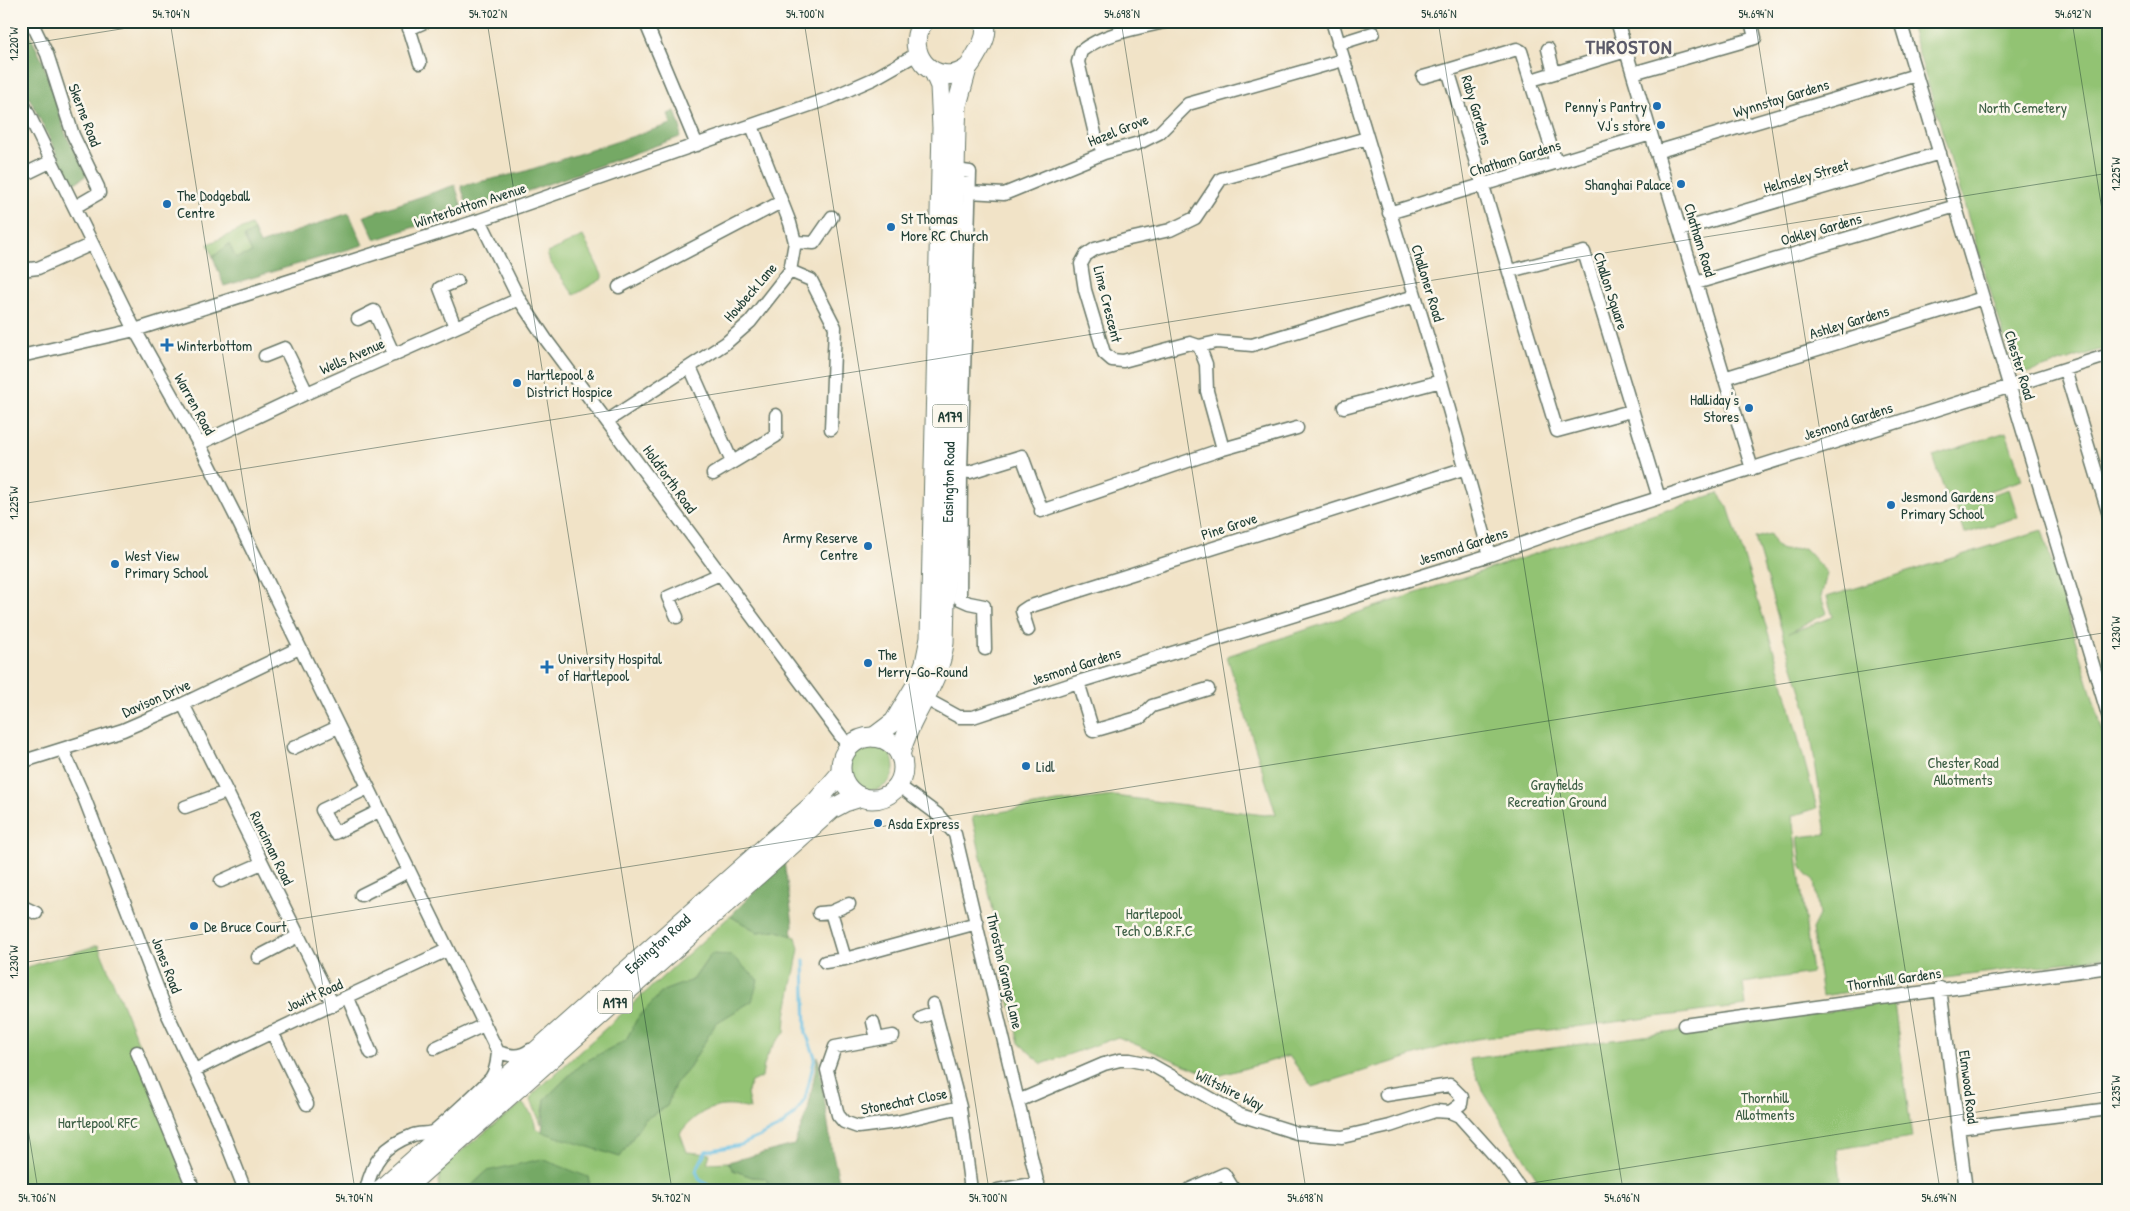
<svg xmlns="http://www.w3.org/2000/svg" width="2130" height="1211" viewBox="0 0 2130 1211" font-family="'Patrick Hand',sans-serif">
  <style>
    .green { fill: #92c373; stroke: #588054 }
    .forest { fill: #75a965; stroke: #4a734c }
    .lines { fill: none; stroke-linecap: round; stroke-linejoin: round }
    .stream { stroke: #67c0e4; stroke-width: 3 }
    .minor-casing { stroke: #687767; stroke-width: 15 }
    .highway-casing { stroke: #687767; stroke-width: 21 }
    .minor { stroke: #fff; stroke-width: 12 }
    .highway { stroke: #fff; stroke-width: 19 }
    .ticks { fill: none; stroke: #1f3d34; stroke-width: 1; stroke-opacity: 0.45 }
    .poi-dot { fill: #1f6fb2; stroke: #fbf7ec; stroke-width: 2 }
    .labels { text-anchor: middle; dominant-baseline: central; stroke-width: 5; stroke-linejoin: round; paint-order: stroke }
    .shield { fill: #fbf7ec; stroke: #61756b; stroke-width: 1 }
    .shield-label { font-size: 14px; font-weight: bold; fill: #1f3d34 }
    .street-label { font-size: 15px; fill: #1f3d34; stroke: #fbf7ec }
    .poi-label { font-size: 15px; fill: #1f3d34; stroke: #fbf7ec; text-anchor: start }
    .park-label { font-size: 15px; fill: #3c5e44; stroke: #fbf7ec }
    .district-label { font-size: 20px; font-weight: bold; letter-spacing: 1px; fill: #5a5968; stroke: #fbf7ec }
    .neatline { fill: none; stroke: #1f3d34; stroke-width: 2 }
    .ticks-label { font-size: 12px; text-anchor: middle; fill: #1f3d34 }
  </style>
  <rect width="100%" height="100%" fill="#fbf7ec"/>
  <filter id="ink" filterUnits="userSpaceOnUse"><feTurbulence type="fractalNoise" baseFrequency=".02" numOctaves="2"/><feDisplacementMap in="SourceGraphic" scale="10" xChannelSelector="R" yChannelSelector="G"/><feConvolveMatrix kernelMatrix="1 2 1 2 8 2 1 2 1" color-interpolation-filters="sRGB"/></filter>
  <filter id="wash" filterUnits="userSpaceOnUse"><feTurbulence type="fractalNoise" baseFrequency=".0096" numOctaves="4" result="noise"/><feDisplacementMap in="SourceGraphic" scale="20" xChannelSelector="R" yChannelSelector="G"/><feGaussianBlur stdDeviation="1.12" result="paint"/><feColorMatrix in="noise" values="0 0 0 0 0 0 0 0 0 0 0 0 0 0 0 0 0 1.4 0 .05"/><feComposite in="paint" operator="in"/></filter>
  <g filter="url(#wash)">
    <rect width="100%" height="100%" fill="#f1e3c7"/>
    <path class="green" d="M1909,21H2109V347L2024,374L2013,366Z
      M251,225L254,231L244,238L252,253L235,259L229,245L213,257L208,244Z
      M583,236L602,275V279L574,295L550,262L547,253Z
      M2006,432L2022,480L1949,504L1933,456Z
      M2009,489L2018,517L1964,534L1955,506Z
      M1718,493L1728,507L1779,667L1817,808L1792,816L1812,973L1743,983L1746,1006L1476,1039L1448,1045L1312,1087L1289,1056L1214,1077L1118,1037L1042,1064L1019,1043L1007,989L1000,941L972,817L1057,802L1114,796L1264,815L1276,814L1227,656Z
      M2042,530L2109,752V957L1922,981L1921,979H1917V982L1822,996L1812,929L1819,915L1814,881L1802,868L1798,837L1826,834L1807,710L1783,635L1755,538L1770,534C1779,556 1784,550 1804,548L1827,573L1821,597L1827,613L1789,633L1833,617L1827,597Z
      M848 767a23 23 0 1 1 46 0a23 23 0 1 1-46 0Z
      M730,916L758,932L775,930L796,937L799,949L786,1016L785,1033C771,1045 764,1058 762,1077L751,1082L747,1094L750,1109C719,1101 700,1108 680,1133L687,1152L710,1154L707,1163L728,1162L733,1170L752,1177L766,1178L770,1190H591L588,1177L487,1171L467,1190H438L440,1172L437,1170L522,1103L533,1116L536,1129L620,1157L644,1120L667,1106L675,1084L687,1071L716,1023L752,1001L711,954L693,980L663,991L637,1019L626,1040L581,1064L545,1099L541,1124L531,1100L533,1094Z
      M98,945L199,1190H21V969Z
      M1894,1003L1912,1138L1837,1149L1842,1190H1544L1483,1091L1469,1059Z"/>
    <path class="forest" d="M21,21H23L43,62L66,135L87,175L75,183L62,164L21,81Z
      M675,111L681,129L680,137L469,212L461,186L523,172L671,124L668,114Z
      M455,185L463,211L375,240L364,216Z
      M349,213L363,245L224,286L213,257L229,244L236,258L252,253L244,237L254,231L260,244Z
      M784,862L793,924L792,936L775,930L758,932L730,916Z
      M711,954L731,955L758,980L752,1001L716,1023L687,1071L675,1084L667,1106L644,1120L620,1157L542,1132L545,1099L581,1064L626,1040L637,1019L663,991L693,980Z
      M818,1056L832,1151L840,1184L833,1182L825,1190H770L766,1178L752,1177L733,1170L728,1162L794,1145L808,1110Z
      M542,1159L588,1177L591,1190H467L487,1171Z"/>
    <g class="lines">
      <path class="stream" d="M719,1190L700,1180L696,1171L706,1151L741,1145L780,1127L795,1114L805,1099L815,1057L806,1033L804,960"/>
    </g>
  </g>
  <g filter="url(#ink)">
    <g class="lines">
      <defs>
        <path id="minor" d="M31,21L47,54L73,135L98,187L99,193L75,207
          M407,21L420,63
          M645,21L697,145
          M1332,21L1441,381L1490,555
          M1617,21L1752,469
          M1900,21L2109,718
          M409,29L427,21
          M1338,44L1373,33
          M1548,49L1554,73
          M1448,70L1517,49L1521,51L1556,163
          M1633,73L1755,38L1751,21
          M1423,77L1448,70L1557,431L1631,411
          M1538,78L1626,51
          M21,99L135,330L199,444L235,515L498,1052C497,1061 497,1070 491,1078C486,1084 437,1130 432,1132C426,1134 419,1133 413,1135C384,1146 373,1160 366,1190
          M1367,138L1221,179L1195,218L1170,230L1129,239L1095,249L1086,255L1081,264L1085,290L1104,353L1112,360L1123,361L1190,343L1199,346L1217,342L1252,345L1415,296
          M1656,152L1916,75
          M1104,153L1096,138L1078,62L1081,51C1106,32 1139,28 1169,21
          M949,169L970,172L961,471L960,599L969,603L984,606L985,649
          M21,176L52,161
          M969,192L1004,194L1014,190L1104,153L1139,143L1159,133L1188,104L1343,60
          M1389,213L1651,134
          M480,220L519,299L547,341L849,747
          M1680,230L1940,153
          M795,242L814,243L832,217
          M21,270L38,268L92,244
          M790,271L811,280L835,327L831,429
          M1510,271L1584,252L1659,498
          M1696,283L1956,206
          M619,287L781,202
          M358,319L374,311L394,355
          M455,327L440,288L457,281
          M21,356L135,330L480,220L830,98L873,79L917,54
          M265,356L285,348L307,393
          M690,367L732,462
          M2065,370L2109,515
          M1724,378L1983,298
          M1344,407L1441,381
          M607,421L726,343L750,322L790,271L795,242L790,223L752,126
          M199,444L307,393L519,299
          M1223,449L1297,428
          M961,471L970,472L1022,456L1040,505
          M713,474L776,436V415
          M1041,511L1223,449L1207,391L1206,364L1199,346
          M677,617L668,597L720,574
          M1028,630L1022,611L1028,607L1466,468
          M1078,682L1093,731L1141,717L1152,706L1208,689
          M926,699L959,717H973L1078,682L1490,555L1583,522L2109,355
          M183,704L333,1005
          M293,748L338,727
          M63,750L84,797L167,1013L218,1121L245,1190
          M21,762L123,730L183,704L299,648
          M898,785L937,814L955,834L1039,1190
          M368,788L322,810L335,833L379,811
          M185,807L226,792
          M221,881L262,863
          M361,895L409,871
          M21,906L36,913
          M831,912L845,959L977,923
          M819,913L831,912L849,904
          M258,957L298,936
          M825,962L845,959
          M1940,988L1966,1190
          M348,998L371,1053
          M933,1004L960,1107L971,1190
          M921,1017L935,1012
          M873,1022L877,1039
          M1684,1025L2109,967
          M272,1032L307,1104
          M893,1036L835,1047L827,1070L838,1115L844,1122L858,1127L897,1122L960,1107
          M435,1048L484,1025
          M137,1052L194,1190
          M498,1052C511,1056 519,1058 530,1050
          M195,1070C278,1028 363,990 447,950
          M1386,1095L1450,1085L1462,1097L1461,1104L1450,1112
          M1018,1101L1104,1064L1120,1060H1130L1150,1064L1240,1115L1297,1133L1342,1137L1390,1126L1435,1111L1450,1112L1459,1116L1504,1166L1521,1190
          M1958,1128L2109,1109
          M998,1190L1038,1183
          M1188,1190L1224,1174L1234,1190"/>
        <g id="highway">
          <path d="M924,21C921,26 918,30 917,35C911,63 941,86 966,69C971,66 975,56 979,50C984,42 988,31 984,21"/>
          <path d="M874,737L894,722L916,685L925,663L930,638L942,128L940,86L934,72"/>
          <circle cx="872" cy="768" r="31"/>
          <path id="s1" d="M900,755C910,713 939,687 944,643L956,128L957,105L967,69"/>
          <path id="s2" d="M380,1190L816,802L841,773"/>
          <path d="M403,1190L832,809L845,802L861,797"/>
        </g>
      </defs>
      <use href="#minor" class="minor-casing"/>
      <use href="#highway" class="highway-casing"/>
      <use href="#minor" class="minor"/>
      <use href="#highway" class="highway"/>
    </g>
  </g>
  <path class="ticks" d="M170,21L355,1190M487,21L672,1190M804,21L989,1190M1121,21L1306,1190M1438,21L1623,1190M1755,21L1940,1190M2072,21L2109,254M21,45L171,21M21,504L2109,173M21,963L2109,632M21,1086L38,1190M1488,1190L2109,1091"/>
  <g class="poi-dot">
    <circle cx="1657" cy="106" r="5"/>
    <circle cx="1661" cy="125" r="5"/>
    <circle cx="1681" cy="184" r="5"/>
    <circle cx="167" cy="204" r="5"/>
    <circle cx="891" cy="227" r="5"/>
    <path d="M164.5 337.5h5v5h5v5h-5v5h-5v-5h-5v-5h5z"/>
    <circle cx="517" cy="383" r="5"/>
    <circle cx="1749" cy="408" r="5"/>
    <circle cx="1891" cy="505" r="5"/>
    <circle cx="868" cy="546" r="5"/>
    <circle cx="115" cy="564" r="5"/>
    <circle cx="868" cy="663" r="5"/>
    <path d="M544.5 659.5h5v5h5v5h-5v5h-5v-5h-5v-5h5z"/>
    <circle cx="1026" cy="766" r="5"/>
    <circle cx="878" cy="823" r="5"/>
    <circle cx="194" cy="926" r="5"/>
  </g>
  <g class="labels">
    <g class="shield">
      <rect x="932.5" y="404.5" width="35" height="23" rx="4"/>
      <rect x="597.5" y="990.5" width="35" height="23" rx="4"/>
    </g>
    <g class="shield-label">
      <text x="950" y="416">A179</text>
      <text x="615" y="1002">A179</text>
    </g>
    <g class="street-label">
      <text transform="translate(1781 98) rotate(-17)">Wynnstay Gardens</text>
      <text transform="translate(1477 110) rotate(73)">Raby Gardens</text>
      <text transform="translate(85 115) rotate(69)">Skerne Road</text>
      <text transform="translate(1118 130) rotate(-22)">Hazel Grove</text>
      <text transform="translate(1515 158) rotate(-17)">Chatham Gardens</text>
      <text transform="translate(1806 176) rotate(-16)">Helmsley Street</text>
      <text transform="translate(470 205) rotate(-18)">Winterbottom Avenue</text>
      <text transform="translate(1821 229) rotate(-16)">Oakley Gardens</text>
      <text transform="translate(1700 240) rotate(73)">Chatham Road</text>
      <text transform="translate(1428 283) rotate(73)">Challoner Road</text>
      <text transform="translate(1611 291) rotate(72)">Challon Square</text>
      <text transform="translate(750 292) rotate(-49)">Howbeck Lane</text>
      <text transform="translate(1108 304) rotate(76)">Lime Crescent</text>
      <text transform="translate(1849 322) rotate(-17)">Ashley Gardens</text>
      <text transform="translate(352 356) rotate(-24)">Wells Avenue</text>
      <text transform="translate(2020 365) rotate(73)">Chester Road</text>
      <text transform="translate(195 404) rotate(61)">Warren Road</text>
      <text transform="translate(1848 421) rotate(-18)">Jesmond Gardens</text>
      <text transform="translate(670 479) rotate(54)">Holdforth Road</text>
      <text stroke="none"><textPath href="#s1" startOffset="282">Easington Road</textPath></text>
      <text transform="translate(1229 526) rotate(-18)">Pine Grove</text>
      <text transform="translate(1463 546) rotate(-18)">Jesmond Gardens</text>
      <text transform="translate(1076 666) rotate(-18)">Jesmond Gardens</text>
      <text transform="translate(156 698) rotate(-24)">Davison Drive</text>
      <text transform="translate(272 848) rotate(64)">Runciman Road</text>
      <text stroke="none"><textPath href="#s2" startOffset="371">Easington Road</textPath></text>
      <text transform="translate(167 965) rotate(69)">Jones Road</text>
      <text transform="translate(1005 971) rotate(77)">Throston Grange Lane</text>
      <text transform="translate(1894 979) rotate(-8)">Thornhill Gardens</text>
      <text transform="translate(314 995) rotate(-24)">Jowitt Road</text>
      <text transform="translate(1969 1087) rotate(83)">Elmwood Road</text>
      <text transform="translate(1230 1090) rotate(26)">Wiltshire Way</text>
      <text transform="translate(904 1101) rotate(-11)">Stonechat Close</text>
    </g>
    <g class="poi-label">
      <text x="1647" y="106" text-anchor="end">Penny's Pantry</text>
      <text x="1651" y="125" text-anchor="end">VJ's store</text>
      <text x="1671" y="184" text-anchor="end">Shanghai Palace</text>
      <text x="177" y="195">The Dodgeball<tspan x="177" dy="17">Centre</tspan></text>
      <text x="901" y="218">St Thomas<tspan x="901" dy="17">More RC Church</tspan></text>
      <text x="177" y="345">Winterbottom</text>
      <text x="527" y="374">Hartlepool &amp;<tspan x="527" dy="17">District Hospice</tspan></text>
      <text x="1739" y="399" text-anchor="end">Halliday's<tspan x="1739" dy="17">Stores</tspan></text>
      <text x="1901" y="496">Jesmond Gardens<tspan x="1901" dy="17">Primary School</tspan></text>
      <text x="858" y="537" text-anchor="end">Army Reserve<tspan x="858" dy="17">Centre</tspan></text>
      <text x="125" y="555">West View<tspan x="125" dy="17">Primary School</tspan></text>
      <text x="878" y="654">The<tspan x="878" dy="17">Merry-Go-Round</tspan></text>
      <text x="558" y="658">University Hospital<tspan x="558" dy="17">of Hartlepool</tspan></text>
      <text x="1036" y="766">Lidl</text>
      <text x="888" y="823">Asda Express</text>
      <text x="204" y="926">De Bruce Court</text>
    </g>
    <g class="park-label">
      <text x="2023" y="107">North Cemetery</text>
      <text x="1963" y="762">Chester Road<tspan x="1963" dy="17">Allotments</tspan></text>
      <text x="1557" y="784">Grayfields<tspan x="1557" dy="17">Recreation Ground</tspan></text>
      <text x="1154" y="913">Hartlepool<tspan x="1154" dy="17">Tech O.B.R.F.C</tspan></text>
      <text x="1765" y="1097">Thornhill<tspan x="1765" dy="17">Allotments</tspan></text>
      <text x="98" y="1122">Hartlepool RFC</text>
    </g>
    <g class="district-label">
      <text x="1629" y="46">THROSTON</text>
    </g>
  </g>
  <rect width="2130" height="1211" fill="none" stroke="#fbf7ec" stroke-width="55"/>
  <rect x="28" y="28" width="2074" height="1156" class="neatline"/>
  <g class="ticks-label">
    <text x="171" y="18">54.704°N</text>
    <text x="488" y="18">54.702°N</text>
    <text x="805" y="18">54.700°N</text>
    <text x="1122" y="18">54.698°N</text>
    <text x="1439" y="18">54.696°N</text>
    <text x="1756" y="18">54.694°N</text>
    <text x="2073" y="18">54.692°N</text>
    <text transform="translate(14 44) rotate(-90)" y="4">1.220°W</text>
    <text transform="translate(2116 174) rotate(-90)" y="4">1.225°W</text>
    <text transform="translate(14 503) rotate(-90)" y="4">1.225°W</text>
    <text transform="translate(2116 633) rotate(-90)" y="4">1.230°W</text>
    <text transform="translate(14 962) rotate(-90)" y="4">1.230°W</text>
    <text transform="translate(2116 1092) rotate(-90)" y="4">1.235°W</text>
    <text x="37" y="1202">54.706°N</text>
    <text x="354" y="1202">54.704°N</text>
    <text x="671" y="1202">54.702°N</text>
    <text x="988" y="1202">54.700°N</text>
    <text x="1305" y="1202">54.698°N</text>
    <text x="1622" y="1202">54.696°N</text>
    <text x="1939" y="1202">54.694°N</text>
  </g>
</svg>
